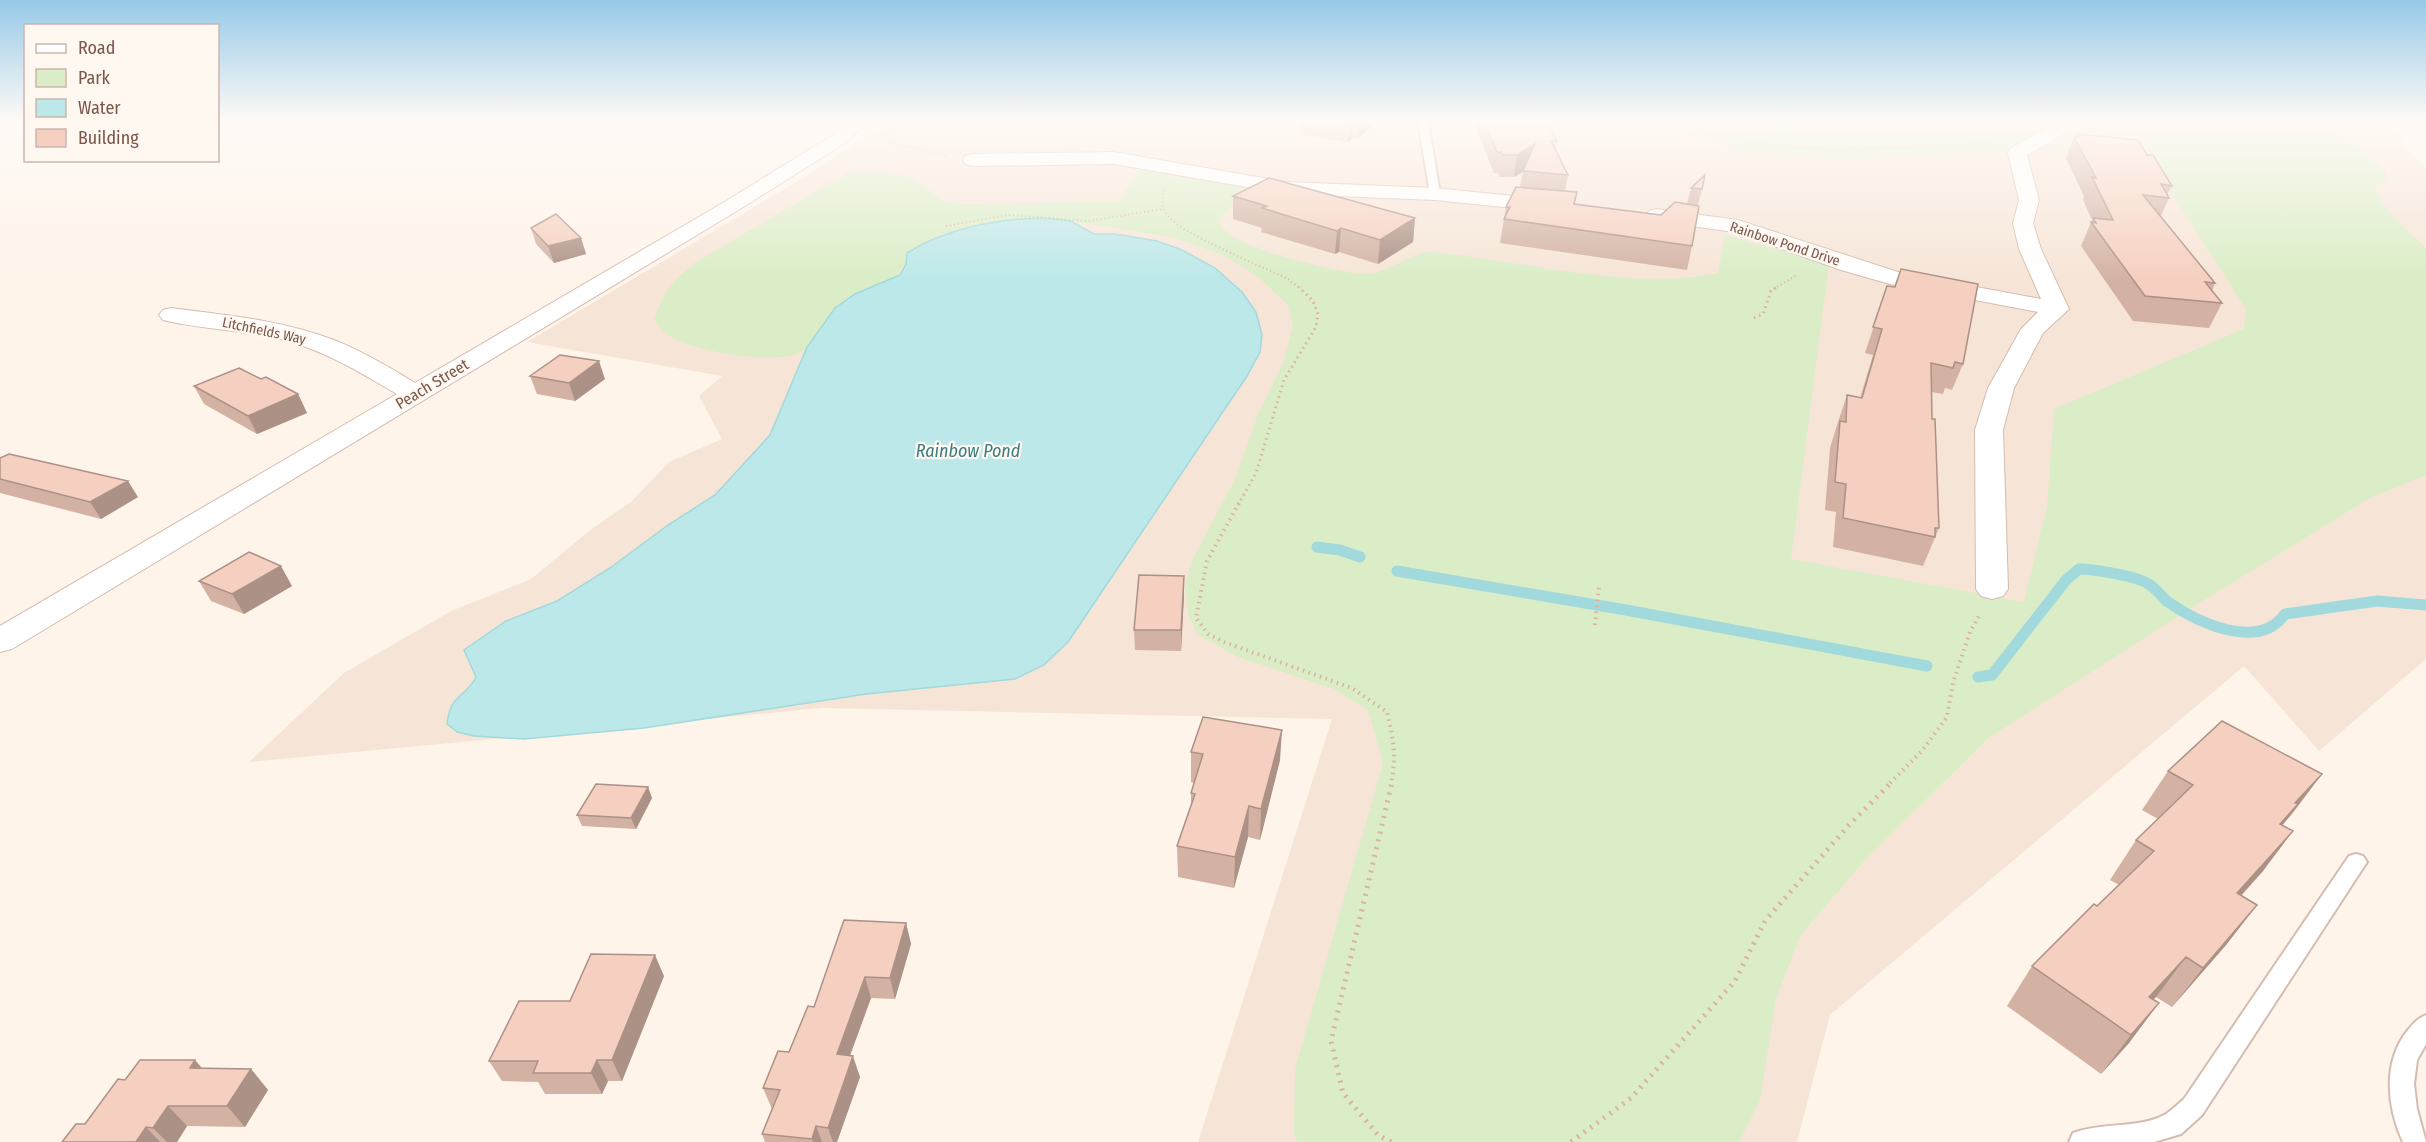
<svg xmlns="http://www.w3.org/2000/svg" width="2426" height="1142" viewBox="0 0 2426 1142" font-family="'Fira Sans Condensed',sans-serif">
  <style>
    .residential { fill: #f6e5d7 }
    .green { fill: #daedc6 }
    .water { fill: #bce8e9; stroke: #a1d9dc; stroke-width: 1.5 }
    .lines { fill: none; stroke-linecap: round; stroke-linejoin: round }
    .stream { stroke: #a1d9dc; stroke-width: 11 }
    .lane-casing { stroke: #d4bcb0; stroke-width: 4 }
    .street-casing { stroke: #d4bcb0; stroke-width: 2 }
    .path-far3 { stroke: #dbb2a1; stroke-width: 2; stroke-dasharray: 1 3; stroke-linecap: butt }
    .path-far2 { stroke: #dbb2a1; stroke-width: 3; stroke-dasharray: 1.5 4; stroke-linecap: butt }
    .path-far1 { stroke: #dbb2a1; stroke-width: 4; stroke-dasharray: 1.5 4.5; stroke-linecap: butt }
    .path { stroke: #dbb2a1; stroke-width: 5; stroke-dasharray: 2 6; stroke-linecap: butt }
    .lane { fill: #fff; fill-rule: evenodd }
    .street { fill: #fff; fill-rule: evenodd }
    .wall { fill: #d3b2a4 }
    .shaded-wall { fill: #ac9186 }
    .building { fill: #f5cfbf; stroke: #ac9186; stroke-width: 1.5 }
    .labels { text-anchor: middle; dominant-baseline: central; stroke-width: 4.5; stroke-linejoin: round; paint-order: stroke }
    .far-street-label { font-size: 14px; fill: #7b564a; stroke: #fff8f1 }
    .street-label { font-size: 16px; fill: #7b564a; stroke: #fff8f1 }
    .water-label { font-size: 18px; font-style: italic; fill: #3c7c80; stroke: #fff8f1 }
  </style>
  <rect width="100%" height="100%" fill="#fef4ea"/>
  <path class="residential" d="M886,121H2391L2406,147L2426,167V659L2319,751L2244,666L1830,1015L1797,1142H1198L1332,719L822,708L249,762L344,673L451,611L531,579L589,531L631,502L669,462L722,439L699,396L722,376L527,342L801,179L875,131Z"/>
  <path class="green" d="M1645,121H2314L2333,131L2385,170L2387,180L2374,188C2386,213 2406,229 2426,248V475L2370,498L2201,602L1988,738L1864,861L1800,936L1776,999L1760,1100L1739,1142H1298L1294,1135L1295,1069L1383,763L1368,710L1334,689L1238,657L1197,634L1188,613L1185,585L1193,559L1236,477L1257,417L1283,363L1293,326L1288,305L1258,277L1221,254L1172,237L1071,221L1014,219L988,224L920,245L907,253C905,283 877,281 854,294C847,298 838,304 833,311C823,323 814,346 799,353C773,365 694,351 669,336C664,333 658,325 654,320C664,291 672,281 696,262L854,169L906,176L925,187L941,200L958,204L1120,201L1138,170L1249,189L1218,220C1221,228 1226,232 1233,237C1256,251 1347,277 1373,273C1390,271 1418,251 1428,252C1520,259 1627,292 1718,273L1725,235L1829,264L1791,559L2024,602L2047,506L2054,409L2244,329L2246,309L2149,158L2017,146L1960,153L1851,158L1799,156L1756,151L1711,142Z"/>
  <path class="water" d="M1043,218L1071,221L1094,234H1115L1157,241L1182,250L1215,268L1242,292L1256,312L1262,335L1260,352L1247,376L1068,642L1044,665L1015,679L866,694L644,728L524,739L474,736L457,732L447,724C451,692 464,700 476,677L464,650L506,621L557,601L610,568L668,525L715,495L770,435L807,347L835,308L855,294L900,275L906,264L907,253C946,228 998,219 1043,218Z"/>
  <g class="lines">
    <path class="stream" d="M1317,547L1340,550L1360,557
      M1397,571L1626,610L1927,666
      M1978,677L1992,675L2066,580L2079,569C2093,569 2135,576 2147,583C2155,587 2161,596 2168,602C2197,622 2258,652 2285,614L2377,601L2426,605"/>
    <defs>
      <path id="lane" d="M1418,121H1428L1440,194L1435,197L1430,194Z
        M2356,854L2363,856L2367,862L2363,868L2202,1115L2181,1134L2154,1142H2069L2073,1133C2101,1122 2141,1129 2166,1114C2172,1110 2178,1104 2184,1099L2349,856Z
        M2426,1015V1044L2417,1060L2414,1084L2417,1109L2426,1142H2403C2387,1107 2382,1062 2408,1030C2414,1023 2417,1019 2426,1015Z"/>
      <path id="street" d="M848,121H868L845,143L740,209L12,649L0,652V626L397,394C358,371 320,348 276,338C239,330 200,329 163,320L159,315L163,310L171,308C226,315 282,320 334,340C362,351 389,367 415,383L726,201L833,135Z
        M2057,121H2075L2069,131L2027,155L2039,200L2033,223L2041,249L2069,309L2043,333L2014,388L2003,430L2008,589L2003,596L1992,599L1981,596L1976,589L1975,430L1988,388L2021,329L2038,312L1890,284L1841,270L1734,232L1656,221L1649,219L1646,215L1649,211L1656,209L1738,220L1901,273L2041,299L2019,249L2013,223L2019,200L2008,153L2010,149Z
        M1114,152L1287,182L1435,188L1552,200L1559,202L1562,206L1559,210L1552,212L1435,200L1287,194L1114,164L972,166L965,164L963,160L965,156L972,154Z"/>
    </defs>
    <use href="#lane" class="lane-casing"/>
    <use href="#street" class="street-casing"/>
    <path class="path-far3" d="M895,121L887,135L892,143L948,156
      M1674,121C1777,160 1863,148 1969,145L1993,141
      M1165,190C1161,199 1161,208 1168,216C1182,234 1261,266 1286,278L1301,289
      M946,226L1009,215L1089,221L1163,209
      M1774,289L1797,275"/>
    <path class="path-far2" d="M1754,318L1763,314L1771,291L1777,287
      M1238,505L1256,473L1284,380L1316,327L1318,314L1313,301L1299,287"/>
    <path class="path-far1" d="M1239,503L1207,561L1196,618L1208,634L1224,642L1352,688L1387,712C1393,737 1397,758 1391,783
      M1595,625L1599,587
      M1890,783L1921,752L1947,717L1953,683L1970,632L1980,614"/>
    <path class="path" d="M1391,1142L1378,1135L1343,1093L1331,1041L1392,782
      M1571,1142L1631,1098L1735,981L1765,921L1848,826L1892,782"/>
    <use href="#lane" class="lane"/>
    <use href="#street" class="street"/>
  </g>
  <path class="wall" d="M1301,121H1378L1357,139H1352L1348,142L1300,134Z
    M1473,121H1547L1557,141L1556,150L1568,175L1565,191L1574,204L1661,215L1687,204L1691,188L1702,189L1698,205L1692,246L1687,270L1500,243L1506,207L1520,187L1523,172L1514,177H1500L1498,173H1494Z
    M2077,134L2147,155L2172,186L2167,195L2169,198L2161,216L2215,283L2212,291L2222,303L2209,328L2133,321L2081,246L2092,220L2083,200L2084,196L2066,158L2074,137H2076Z
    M1233,196L1415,218L1413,242L1378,264L1339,252L1335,254L1261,232L1262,228L1233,219Z
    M531,228L581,238L586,254L554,263L536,244Z
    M1901,269L1963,364L1952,390L1945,388L1943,394L1932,392V419L1939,528L1923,566L1833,547L1836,512L1825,510L1830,448L1838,422L1847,395L1860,398L1873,355L1865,353L1887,286L1894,287Z
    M530,376L605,379L575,401L537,394Z
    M261,379L298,394L307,413L257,434L204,404L194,386Z
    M0,458L138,497L101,519L0,493Z
    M1184,576V596L1181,651L1135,650L1134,630Z
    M199,581L292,586L244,614L211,601Z
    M1191,752L1280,760L1260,840L1248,837L1234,888L1178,877L1177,846L1191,806V793L1194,783L1191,782Z
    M2168,771L2322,774L2293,813L2282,825L2263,871L2241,896L2257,905L2226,945L2172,1007L2156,997L2153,999L2129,1043L2101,1074L2007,1006L2032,966L2097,906L2119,885L2110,880L2136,840L2158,819L2142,810Z
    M648,787L652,798L636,829L582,826L577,815Z
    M906,923L911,944L895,999L871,998L850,1055L860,1077L837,1142H765L762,1134L772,1109L763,1088L789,1052L814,1007Z
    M664,976L622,1081H608L602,1094H545L538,1082L502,1081L489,1061L570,1001Z
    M202,1068L251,1069L268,1090L245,1127L187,1126L177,1142H62L85,1124L125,1080Z"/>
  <path class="shaded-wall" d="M1350,121H1353L1352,139L1348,142Z
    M1358,121H1378L1357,139Z
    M1535,144L1532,166L1514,177L1517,155Z
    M1415,218L1413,242L1378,264L1380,240Z
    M1341,228L1339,252L1335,254L1337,231Z
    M581,238L586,254L554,263L548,246Z
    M599,361L605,379L575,401L569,383Z
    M298,394L307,413L257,434L248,416Z
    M128,481L138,497L101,519L90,502Z
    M281,566L292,586L244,614L232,594Z
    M1184,576V596L1181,651V630Z
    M1282,730L1280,760L1260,840L1261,809Z
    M2322,774L2268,844L2251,864L2295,803Z
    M648,787L652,798L636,829L631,818Z
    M1249,806L1248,837L1234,888L1235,857Z
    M2293,831L2263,871L2207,933L2237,893Z
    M2257,905L2226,945L2172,1007L2203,968Z
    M906,923L911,944L895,999L890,978Z
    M655,955L664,976L622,1081L612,1060Z
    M2186,957L2156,997L2124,1030L2149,997Z
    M865,977L871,998L843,1075L837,1054Z
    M2159,1003L2129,1043L2101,1074L2131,1035Z
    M853,1056L860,1077L837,1142H833L828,1128Z
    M195,1060L213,1081L190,1068Z
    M597,1060L608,1081L602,1094L591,1073Z
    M251,1069L268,1090L245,1127L227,1106Z
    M168,1106L187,1126L177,1142H167L153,1128Z
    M816,1126L822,1142H813L812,1139Z
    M146,1127L160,1142H136Z"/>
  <path class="building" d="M1484,121H1547L1557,141H1551L1568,175L1523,171L1535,144L1517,155H1503L1501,152H1497Z
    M2077,134L2138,140L2147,155H2153L2172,186L2161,184L2169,198L2143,195L2215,283L2205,282L2222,303L2145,296L2091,222L2096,223L2093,218L2113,220L2092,177L2096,178L2074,137H2079Z
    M1705,175L1702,189L1691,188Z
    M1269,178L1415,218L1380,240L1341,228L1337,231L1262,208L1267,206L1233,196Z
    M1516,187L1577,192L1574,204L1661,215L1675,202L1699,206L1692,246L1504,219L1510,207H1506Z
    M556,214L581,238L548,246L531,228Z
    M1901,269L1978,284L1963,364L1955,362L1953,368L1931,363L1932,419H1935L1939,528H1935V537L1843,518L1846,484L1835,482L1840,421L1846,422L1847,395L1862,398L1882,329L1873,327L1887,286L1895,287Z
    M560,355L599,361L569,383L530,376Z
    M239,368L261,379L266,377L298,394L248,416L194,386Z
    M9,454L128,481L90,502L0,479V458Z
    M249,552L281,566L232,594L199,581Z
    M1139,575L1184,576L1181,630H1134Z
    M1203,717L1282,730L1261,809L1249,806L1235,857L1177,846L1195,794L1191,793L1203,754L1191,752Z
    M2222,721L2322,774L2295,803L2298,804L2280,824L2293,831L2237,893L2257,905L2203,968L2186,957L2149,997L2159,1003L2131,1035L2032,966L2094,904L2097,906L2154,851L2136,840L2193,785L2168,771Z
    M596,784L648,787L631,818L577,815Z
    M844,920L906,923L890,978L865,977L837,1054L853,1056L828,1128L816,1126L812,1139L762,1134L780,1090L763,1088L778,1051L789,1052L808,1006L814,1007Z
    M591,954L655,955L612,1060H597L591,1073H533L538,1061H489L519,1001H570Z
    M140,1060H195L190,1068L251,1069L227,1106H168L153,1128L146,1127L136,1142H62L76,1124H85L118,1079L125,1080Z"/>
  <linearGradient id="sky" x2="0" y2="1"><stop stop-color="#96c9e8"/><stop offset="0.43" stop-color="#fffaf6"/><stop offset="1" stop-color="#fffaf6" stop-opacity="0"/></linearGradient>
  <rect width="2426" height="281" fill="url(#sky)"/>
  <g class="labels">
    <g class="far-street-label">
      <text transform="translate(1785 244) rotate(18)">Rainbow Pond Drive</text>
      <text transform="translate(264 331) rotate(12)">Litchfields Way</text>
    </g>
    <g class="street-label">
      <text transform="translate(432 384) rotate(-31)">Peach Street</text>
    </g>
    <g class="water-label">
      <text x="968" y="451">Rainbow Pond</text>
    </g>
  </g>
  <rect x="24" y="24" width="195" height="138" fill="#fff8f1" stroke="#cab7ae" stroke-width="1.5"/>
  <rect x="36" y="44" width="30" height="9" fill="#ffffff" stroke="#cab7ae" stroke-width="1.5"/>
  <text x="78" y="54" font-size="18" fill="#7b564a">Road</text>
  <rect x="36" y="69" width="30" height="18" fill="#daedc6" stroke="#cab7ae" stroke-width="1.5"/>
  <text x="78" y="84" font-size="18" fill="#7b564a">Park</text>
  <rect x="36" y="99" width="30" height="18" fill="#bce8e9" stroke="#cab7ae" stroke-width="1.5"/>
  <text x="78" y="114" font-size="18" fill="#7b564a">Water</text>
  <rect x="36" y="129" width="30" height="18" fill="#f5cfbf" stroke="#cab7ae" stroke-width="1.5"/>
  <text x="78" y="144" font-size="18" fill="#7b564a">Building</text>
</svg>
